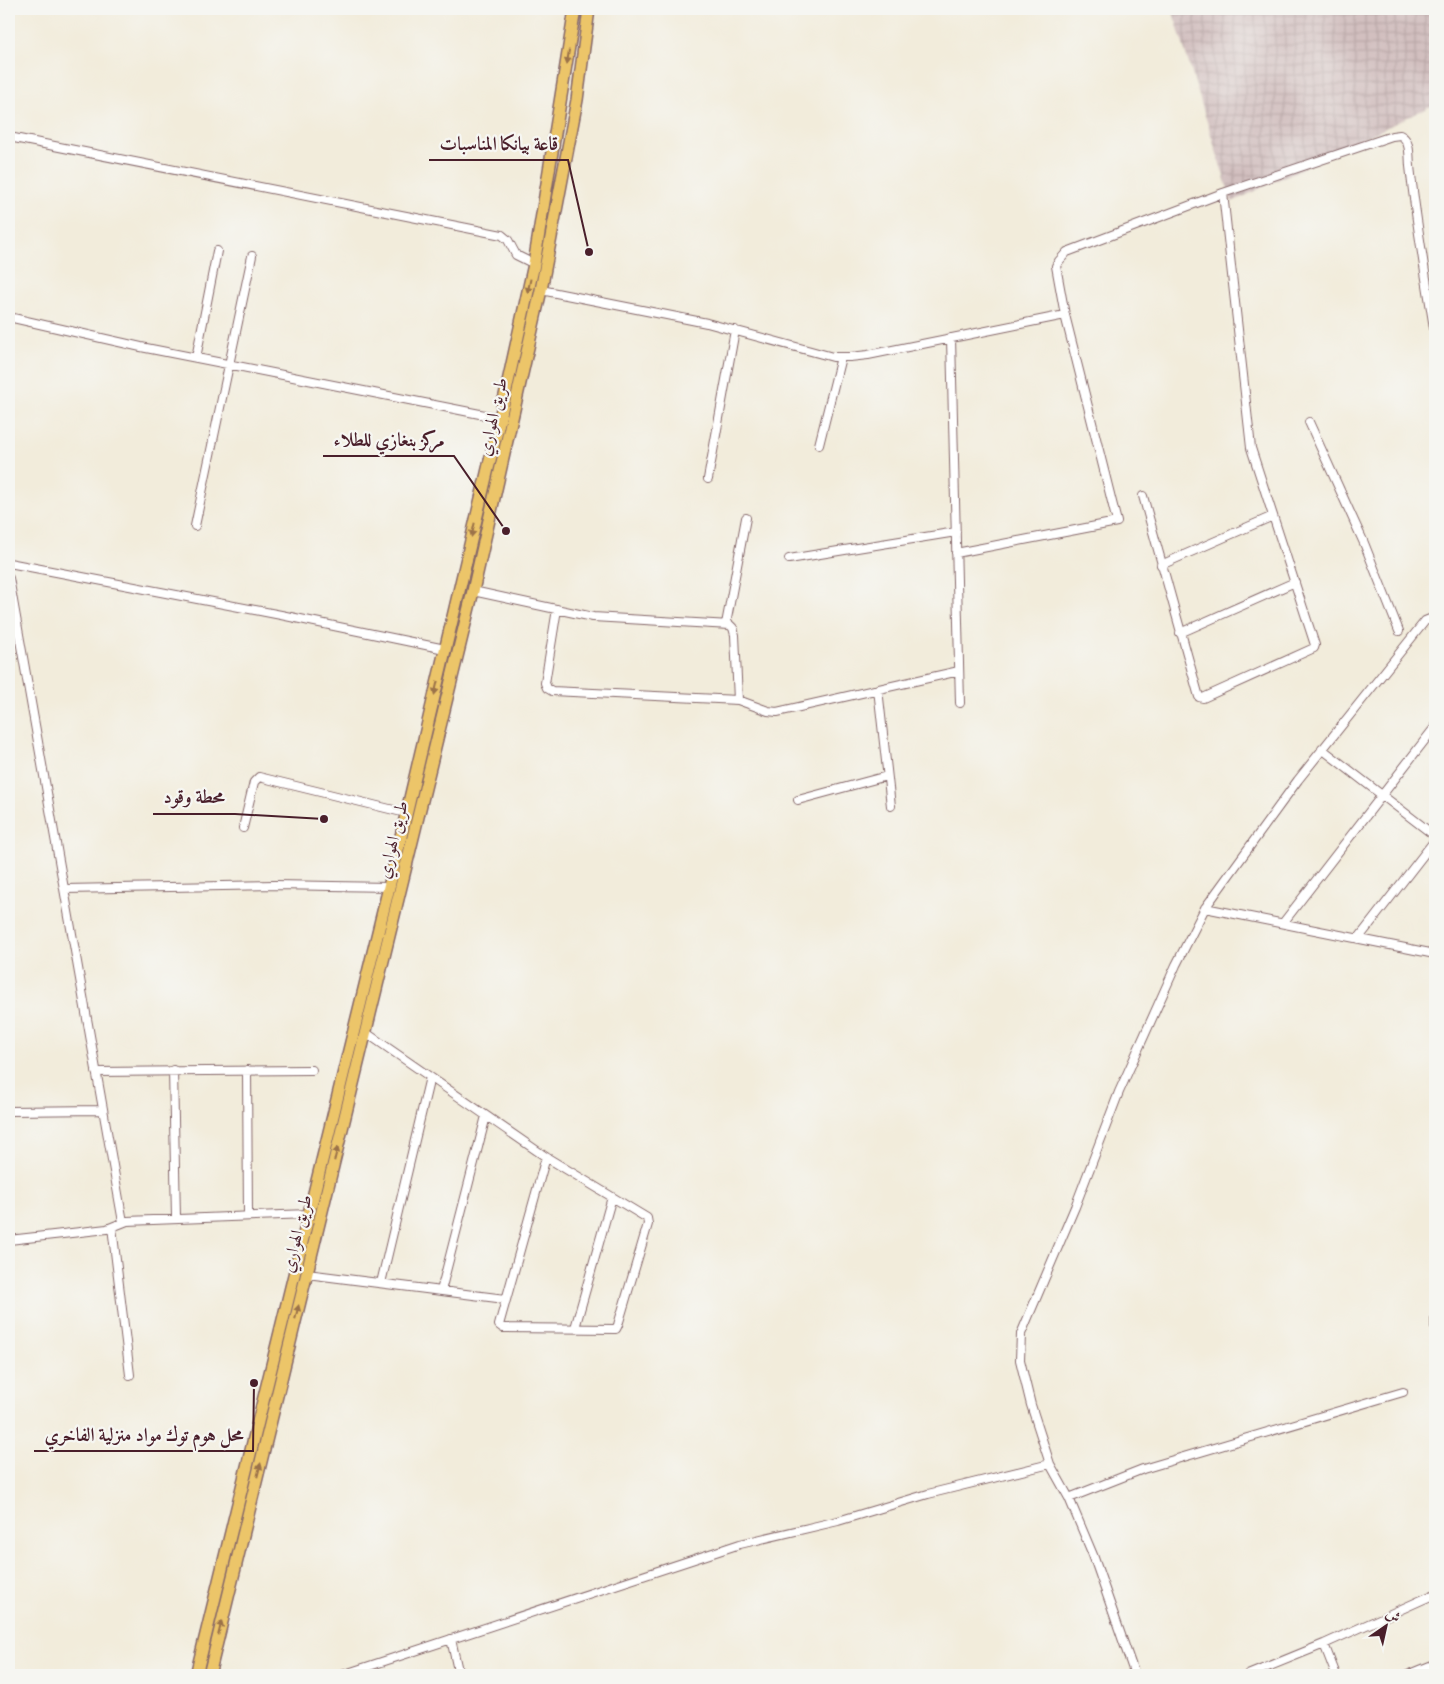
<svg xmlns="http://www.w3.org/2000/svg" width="1444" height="1684" viewBox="0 0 1444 1684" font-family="Vollkorn,Amiri,serif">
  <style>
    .industrial { fill: url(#industrial-grid) }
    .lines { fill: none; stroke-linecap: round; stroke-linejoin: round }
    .minor-casing { stroke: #856769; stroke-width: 10 }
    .highway-casing { stroke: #856769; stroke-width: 14 }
    .minor { stroke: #fff; stroke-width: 8 }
    .highway { stroke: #ecc569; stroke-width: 11 }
    .oneway { fill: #9b724a }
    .labels { text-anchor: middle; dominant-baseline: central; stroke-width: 4.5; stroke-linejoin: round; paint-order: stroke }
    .street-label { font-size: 18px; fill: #4a1f2b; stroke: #f6f6f2 }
    .leader { fill: none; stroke: #4a1f2b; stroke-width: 2 }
    .callout-dot { fill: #4a1f2b; stroke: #f6f6f2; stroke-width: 2 }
    .callout-label { font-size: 19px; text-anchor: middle; font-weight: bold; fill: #4a1f2b; stroke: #f6f6f2; stroke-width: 4.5; stroke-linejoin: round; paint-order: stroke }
  </style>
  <defs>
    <pattern id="industrial-grid" width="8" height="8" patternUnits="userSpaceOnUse" patternTransform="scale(1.25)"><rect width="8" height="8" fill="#d2bfbf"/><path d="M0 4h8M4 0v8" fill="none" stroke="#b6a4a4"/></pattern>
  </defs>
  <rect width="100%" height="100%" fill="#f6f6f2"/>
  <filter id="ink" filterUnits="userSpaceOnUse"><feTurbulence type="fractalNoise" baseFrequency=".02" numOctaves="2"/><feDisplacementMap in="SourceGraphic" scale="10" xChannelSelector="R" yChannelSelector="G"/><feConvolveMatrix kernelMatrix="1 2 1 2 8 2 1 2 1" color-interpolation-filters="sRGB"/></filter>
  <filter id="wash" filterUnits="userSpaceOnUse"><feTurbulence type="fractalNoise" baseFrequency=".0096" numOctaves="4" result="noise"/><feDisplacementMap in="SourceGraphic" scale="20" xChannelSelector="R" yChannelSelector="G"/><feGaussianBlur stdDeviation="1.12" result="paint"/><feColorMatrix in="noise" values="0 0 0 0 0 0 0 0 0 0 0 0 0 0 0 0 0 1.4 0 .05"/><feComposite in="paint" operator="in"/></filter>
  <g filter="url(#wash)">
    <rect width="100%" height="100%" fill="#f2ecdb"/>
    <path class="industrial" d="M1172,9H1435V104L1232,202Z"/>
  </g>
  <g filter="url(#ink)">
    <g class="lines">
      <defs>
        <path id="minor" d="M9,137L502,235L508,240L516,255L534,264
          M541,290L707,323L833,357H850L868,355L1065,315
          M13,318L141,347L500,418
          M951,338L960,703
          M196,358L217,251
          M1309,422L1364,543L1399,631
          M819,445L841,357
          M708,479L735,330
          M1143,496L1199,697L1203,698L1314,648L1315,645L1251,448L1223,193
          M195,526L252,256
          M956,553L1117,522L1065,315L1056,266L1059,261L1067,252L1223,193L1392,136L1400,135C1411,140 1409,156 1410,166C1416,222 1426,278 1435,334
          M789,559L956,532
          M9,563L281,615L445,649
          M1161,565L1273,516
          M9,578L123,1222
          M473,591L593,617L730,625L733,628L735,635L738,700L768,711L777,712L959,671
          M557,609L545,683L547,688L552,691L738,700
          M726,624L746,518
          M1180,633L1295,582
          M878,689L891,806
          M1322,749L1435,836
          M798,800L887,776
          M243,828L254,782L259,777L406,813
          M65,889L275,885L389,887
          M1205,908L1435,954
          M1283,923L1435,727
          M1358,939L1435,840
          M365,1032L546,1157L647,1218L648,1224L618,1325L616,1329L503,1328L499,1325L546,1157
          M173,1070L176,1218
          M247,1070L248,1215
          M96,1072L312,1070
          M9,1111L103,1110
          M112,1227L130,1375
          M9,1240L107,1229L127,1221L309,1214
          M307,1274L505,1299
          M381,1283L430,1077
          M441,1291L486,1116
          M1435,1311V1327
          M575,1328L612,1197
          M1069,1498L1143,1469L1403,1392
          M451,1639L459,1675
          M1324,1644L1336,1675
          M342,1675L740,1544L838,1521L928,1494L1050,1464
          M1135,1675L1093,1555L1069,1498L1050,1464L1031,1405L1020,1360L1021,1334L1075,1207L1119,1092L1176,965L1205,908L1298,780L1425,621L1430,619L1435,623
          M1248,1675L1324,1644L1435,1594
          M1408,1675L1435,1664"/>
        <path id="highway" d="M196,1675L389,887L500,418L534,264L575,9
          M209,1675L473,591L541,290L577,100L589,9"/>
      </defs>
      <use href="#minor" class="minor-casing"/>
      <use href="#highway" class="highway-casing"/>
      <use href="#minor" class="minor"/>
      <use href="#highway" class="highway"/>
    </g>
    <defs><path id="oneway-solid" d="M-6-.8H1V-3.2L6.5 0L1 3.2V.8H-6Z" transform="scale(1.25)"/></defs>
    <g class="oneway">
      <use href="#oneway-solid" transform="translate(568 57) rotate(98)"/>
      <use href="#oneway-solid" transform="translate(529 286) rotate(102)"/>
      <use href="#oneway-solid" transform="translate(473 530) rotate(103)"/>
      <use href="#oneway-solid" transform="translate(436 688) rotate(103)"/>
      <use href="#oneway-solid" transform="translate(336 1154) rotate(-76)"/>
      <use href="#oneway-solid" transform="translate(297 1312) rotate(-76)"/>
      <use href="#oneway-solid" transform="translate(259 1470) rotate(-76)"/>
      <use href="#oneway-solid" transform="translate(220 1628) rotate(-76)"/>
    </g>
  </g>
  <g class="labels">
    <g class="street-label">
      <text transform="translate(494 417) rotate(-77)">طريق الهواري</text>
      <text transform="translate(394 840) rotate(-76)">طريق الهواري</text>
      <text transform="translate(298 1234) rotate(-76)">طريق الهواري</text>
    </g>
  </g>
  <path class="leader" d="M589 252L568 160H429M506 531L454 456H323M324 819L235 814H153M254 1383L253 1451H34"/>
  <g class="callout-dot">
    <circle cx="589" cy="252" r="5"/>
    <circle cx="506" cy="531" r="5"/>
    <circle cx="324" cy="819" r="5"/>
    <circle cx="254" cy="1383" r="5"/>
  </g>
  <g class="callout-label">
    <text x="499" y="150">قاعة بيانكا المناسبات</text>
    <text x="389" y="446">مركز بنغازي للطلاء</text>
    <text x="194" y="803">محطة وقود</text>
    <text x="144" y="1441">محل هوم توك مواد منزلية الفاخري</text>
  </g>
  <rect width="1444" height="1684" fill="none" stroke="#f6f6f2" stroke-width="30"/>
  <g transform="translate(1386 1626) rotate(34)" stroke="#f6f6f2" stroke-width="4" paint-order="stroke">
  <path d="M0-4L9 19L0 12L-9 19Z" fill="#4a1f2b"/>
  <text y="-8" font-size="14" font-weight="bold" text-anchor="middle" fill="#4a1f2b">ش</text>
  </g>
</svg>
